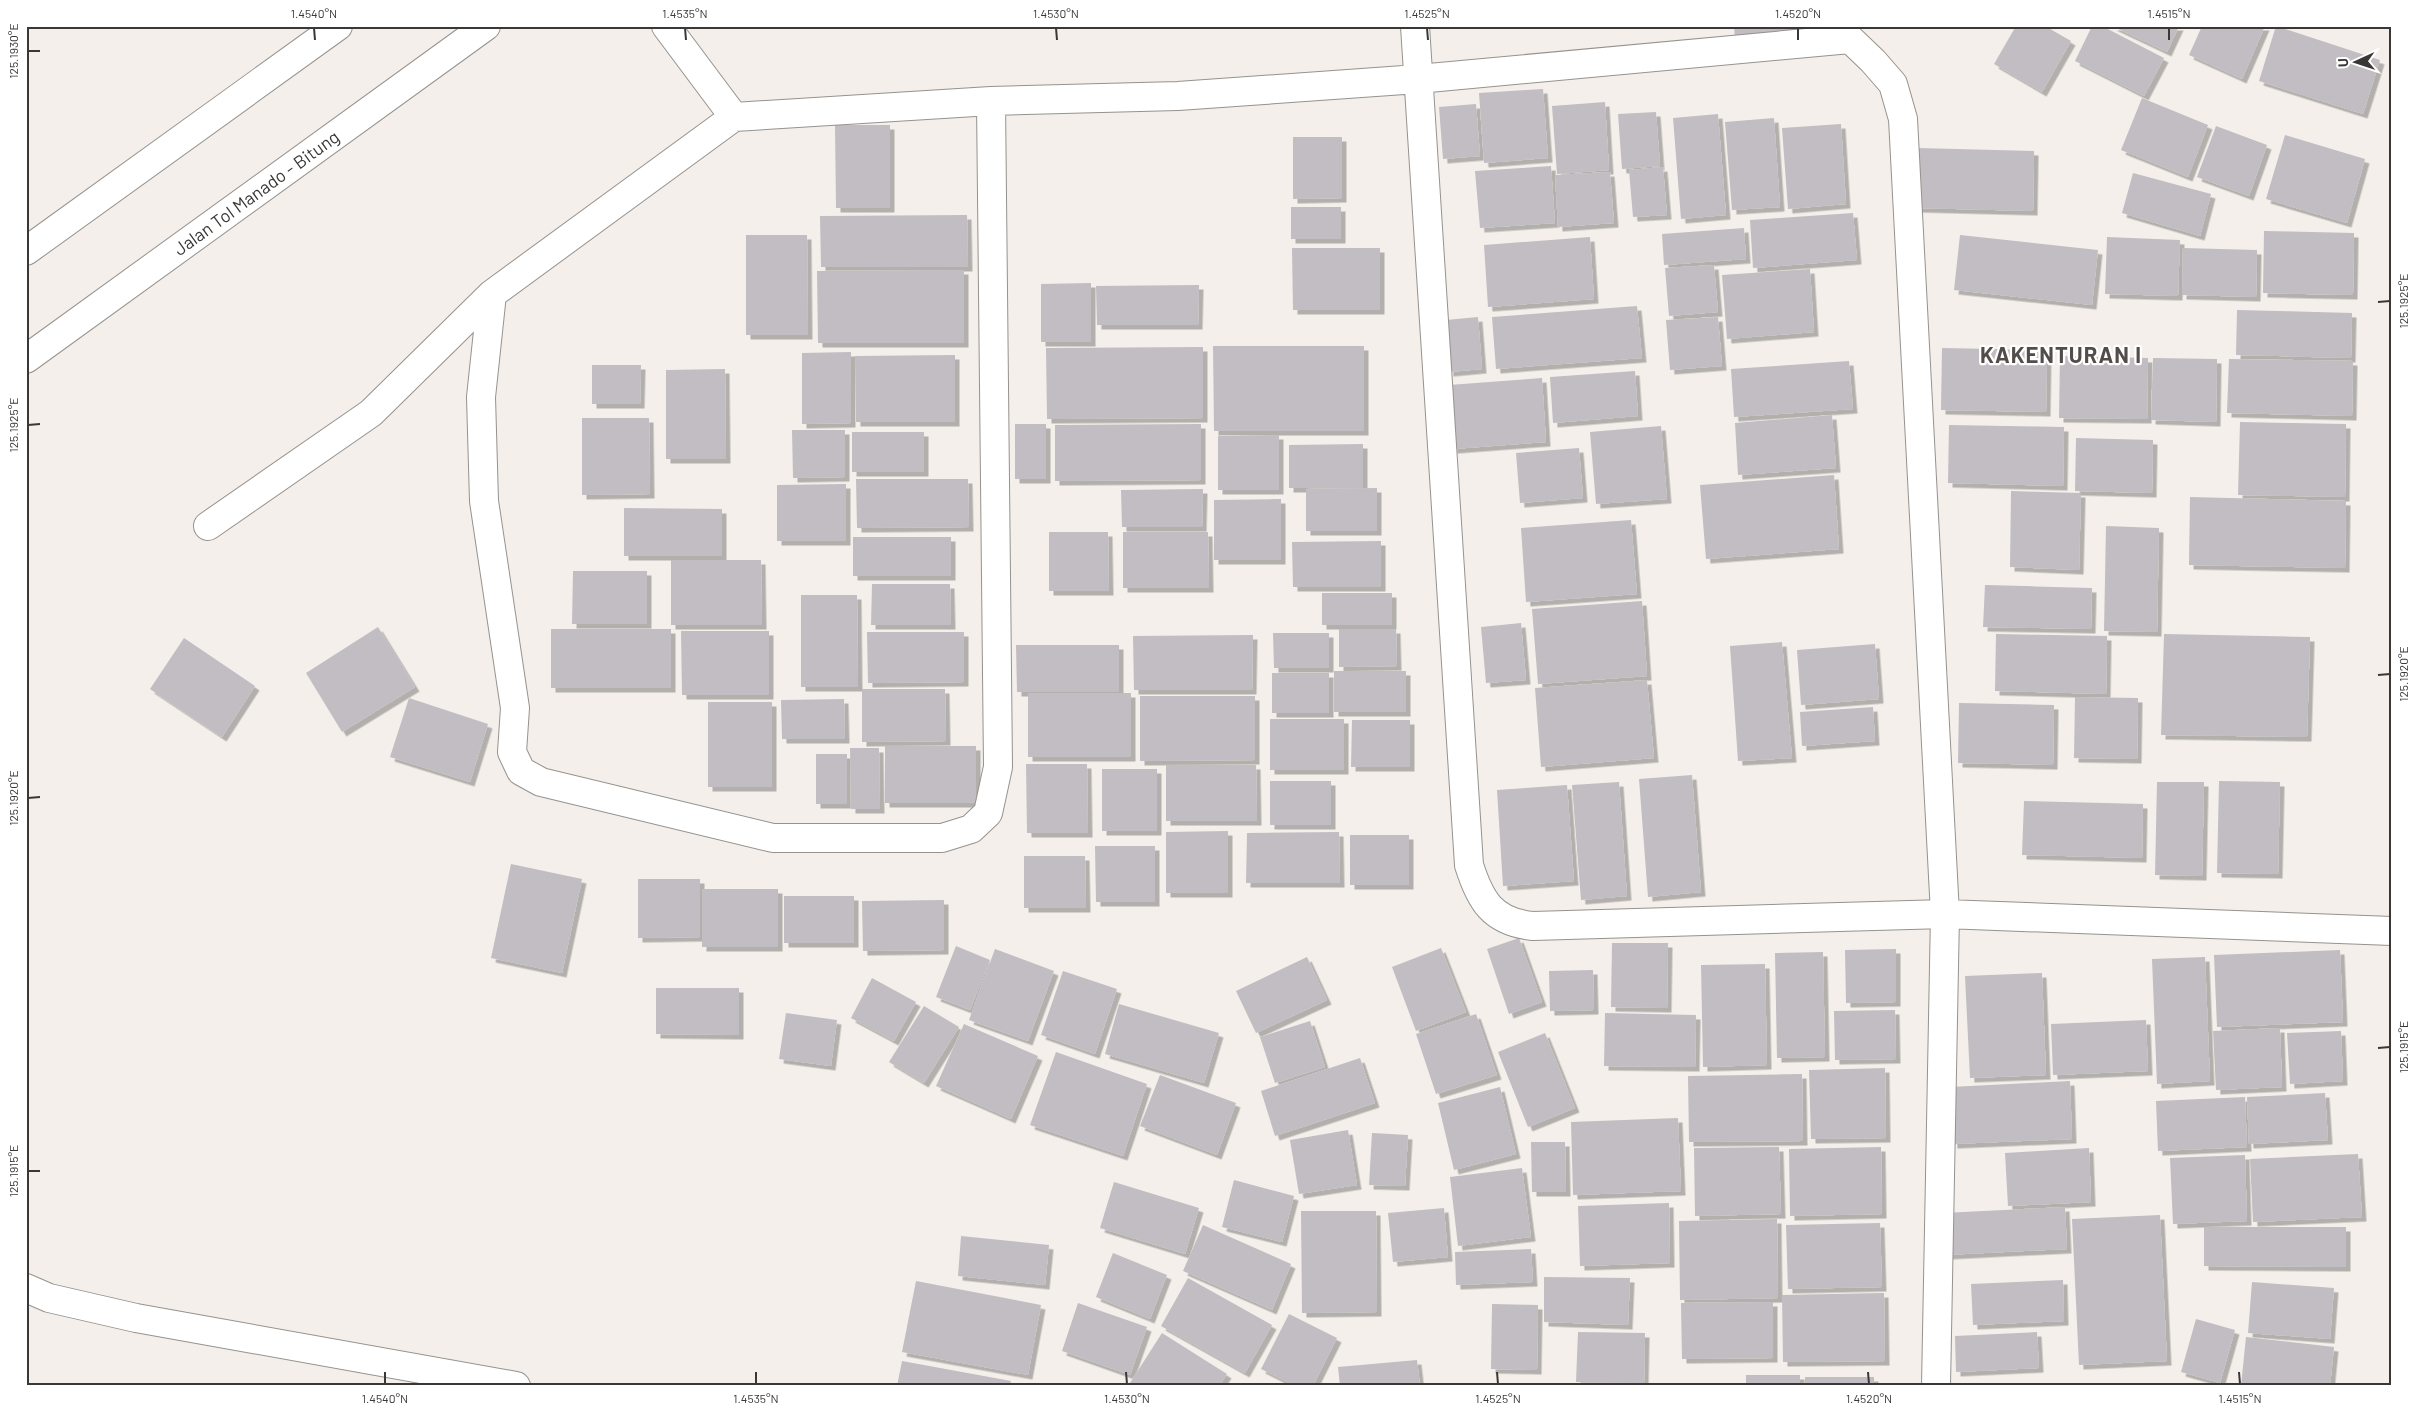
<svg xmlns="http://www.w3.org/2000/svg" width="2418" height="1412" viewBox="0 0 2418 1412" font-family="Barlow,sans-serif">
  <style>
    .building { fill: #c1bdc3; filter: url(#shadow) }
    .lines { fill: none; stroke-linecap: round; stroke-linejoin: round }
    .minor-casing { stroke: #96928e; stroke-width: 30 }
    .highway-casing { stroke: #96928e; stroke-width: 30 }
    .minor { stroke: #fff; stroke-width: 28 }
    .highway { stroke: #fff; stroke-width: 28 }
    .ticks { fill: none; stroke: #3a3836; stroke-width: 2 }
    .labels { text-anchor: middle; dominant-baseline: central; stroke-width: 4.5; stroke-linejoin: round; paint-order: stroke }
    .street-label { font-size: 18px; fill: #3a3836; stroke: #fff }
    .district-label { font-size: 22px; font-weight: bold; letter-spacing: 1px; fill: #514d4a; stroke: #fff }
    .neatline { fill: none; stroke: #3a3836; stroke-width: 2 }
    .ticks-label { font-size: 12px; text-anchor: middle; fill: #3a3836 }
  </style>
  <defs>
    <filter id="shadow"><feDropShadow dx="4.5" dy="4.5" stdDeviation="0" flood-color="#0004"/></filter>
  </defs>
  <rect width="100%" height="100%" fill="#f4efea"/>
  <path class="building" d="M1734,26H1823V31L1735,39Z
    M2016,26H2045L2071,41L2042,92L1994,64Z
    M2092,26H2102L2164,58L2144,96L2075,61Z
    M2112,26H2179L2167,52Z
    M2202,26H2265L2242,79L2189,55Z
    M2276,26L2380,60L2363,114L2259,81Z
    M1543,89L1548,158L1484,163L1479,93Z
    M2142,98L2208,125L2188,177L2121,150Z
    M1605,102L1609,170L1557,174L1552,106Z
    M1476,104L1480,156L1443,159L1439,107Z
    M1656,112L1660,166L1622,169L1618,114Z
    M1718,114L1726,215L1681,219L1673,118Z
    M1774,118L1780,207L1732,210L1725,122Z
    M1841,124L1846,204L1788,209L1782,128Z
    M835,125H890V208H836Z
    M2216,126L2267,145L2249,196L2197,177Z
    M2285,135L2365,159L2347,223L2266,199Z
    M1293,137H1342V198L1293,199Z
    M1918,148L2034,151L2033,211L1916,208Z
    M1551,166L1555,223L1480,228L1475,171Z
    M1663,167L1667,215L1633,217L1629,170Z
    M1610,172L1614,223L1558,227L1555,175Z
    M2133,173L2211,194L2200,236L2122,213Z
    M1291,207H1341V239H1291Z
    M1853,213L1857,260L1753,268L1750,220Z
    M967,215L968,267H821L820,216Z
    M1744,228L1746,259L1664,265L1662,234Z
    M2264,231L2354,233L2353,295L2263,293Z
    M746,235H807L808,335H746Z
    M1960,235L2098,250L2092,305L1954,290Z
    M1590,237L1594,299L1488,307L1484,245Z
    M2107,237L2180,240L2178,296L2105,294Z
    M1292,248H1380V310H1293Z
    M2183,248L2257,250L2256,297L2182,295Z
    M1714,265L1718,312L1669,316L1665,268Z
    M1810,269L1814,332L1727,339L1722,275Z
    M964,270V343H818L817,271Z
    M1091,283V342H1041V284Z
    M1199,285L1198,325H1097L1096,286Z
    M1637,306L1642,358L1496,369L1492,317Z
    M2237,310L2352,313L2351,358L2236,355Z
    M1478,317L1482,369L1449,372L1446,320Z
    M1718,317L1722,366L1670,370L1666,320Z
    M1213,346H1364V431H1214Z
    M1203,347V418L1047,419L1046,348Z
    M1942,348L2047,350L2046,412L1941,410Z
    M851,352V423L802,424V353Z
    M955,355V422H856L855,356Z
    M2060,356L2148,358L2147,419L2059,418Z
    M2153,358L2217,359L2216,422L2151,420Z
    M2229,359L2353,361L2352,416L2227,413Z
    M1849,361L1853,409L1734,417L1731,369Z
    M592,365H641L640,404H592Z
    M725,369L726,459H666V370Z
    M1635,371L1638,416L1553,423L1550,377Z
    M1542,378L1546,442L1453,449L1449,385Z
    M1832,415L1836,468L1738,475L1735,423Z
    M582,418H649L650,494L582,495Z
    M2240,422L2346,424L2345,497L2238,495Z
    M1015,424H1046V479H1015Z
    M1201,424V480L1055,481V425Z
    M1949,425L2064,427L2063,486L1948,483Z
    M1661,426L1667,499L1596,504L1590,432Z
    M792,430H845V477L793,478Z
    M852,432H924V472H852Z
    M1279,435V490H1218V436Z
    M2076,438L2153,440L2152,493L2075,491Z
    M1363,444V488H1289V445Z
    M1579,448L1583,498L1520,503L1516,453Z
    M1834,475L1839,549L1706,559L1700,485Z
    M856,479H968L969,527L857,528Z
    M846,484V541H777V485Z
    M1377,488V531H1306V489Z
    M1203,489L1202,527H1122L1121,490Z
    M2011,491L2081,493L2079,570L2010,567Z
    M2190,497L2346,501L2345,568L2189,565Z
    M1281,499V560H1214V500Z
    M624,508L722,509V556H624Z
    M1631,520L1637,594L1526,602L1521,528Z
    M2106,526L2159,528L2157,632L2104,631Z
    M1049,532H1108L1109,591H1049Z
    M1123,532H1208L1209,588H1123Z
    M853,537H951V576H853Z
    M1381,541V587H1293L1292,542Z
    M671,560H761L762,625H671Z
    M573,571H647V624H572Z
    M872,584H950L951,625H871Z
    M1985,585L2092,588L2091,629L1983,627Z
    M1322,593H1392V625H1322Z
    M801,595H857L858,687H801Z
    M1642,601L1647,676L1538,684L1532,609Z
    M1521,623L1526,680L1486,683L1481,627Z
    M378,627L415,687L342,732L306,673Z
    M551,629H671V688H551Z
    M1339,629H1396L1397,666L1339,667Z
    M681,631H769V695H682Z
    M867,632H964V682L868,683Z
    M1273,633H1329V668H1274Z
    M1996,634L2107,636L2106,694L1995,691Z
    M2164,634L2310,637L2307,737L2161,735Z
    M1253,635L1252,690H1134L1133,636Z
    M184,638L255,686L222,737L150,689Z
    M1782,642L1792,758L1738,761L1730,646Z
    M1875,644L1879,699L1801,705L1797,650Z
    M1016,645H1119V692H1017Z
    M1334,671H1406V712H1334Z
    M1272,673H1329V713H1272Z
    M1647,680L1654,758L1541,767L1535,688Z
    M862,689H945L946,741L862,742Z
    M1028,693H1131V757H1028Z
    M1140,696H1255V760L1140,761Z
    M2075,697L2138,698L2137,759L2074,758Z
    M409,698L488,724L470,782L390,757Z
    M844,699L845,739H782L781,700Z
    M708,702H772V787H708Z
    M1959,703L2054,705L2053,765L1958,763Z
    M1873,707L1875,741L1802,746L1800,712Z
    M1270,719H1344V770H1270Z
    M1352,720H1410V767H1351Z
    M885,746H976V803H885Z
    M850,748H879L880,809H851Z
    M816,754H847V804H816Z
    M1026,764H1087L1088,833H1027Z
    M1166,765H1256L1257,821H1166Z
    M1102,769H1157V831H1102Z
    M1692,775L1701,892L1648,897L1639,779Z
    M1270,781H1331V825H1270Z
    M2219,781L2280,782L2278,874L2217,873Z
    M1619,782L1627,896L1581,900L1572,785Z
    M2157,782H2204L2202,876L2155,875Z
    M1567,785L1574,881L1503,886L1497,790Z
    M2024,801L2143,804L2142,858L2022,855Z
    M1228,831V893H1166V832Z
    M1339,832L1340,883H1246L1247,833Z
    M1350,835H1409V885H1350Z
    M1095,846H1155V902H1096Z
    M1024,856H1085L1086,908H1024Z
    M511,864L582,879L562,973L491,958Z
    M638,879H700V937L638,938Z
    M702,889H778V947H702Z
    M784,896H854V943H784Z
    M944,900V950L863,951L862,901Z
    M1519,938L1542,1002L1509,1014L1487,949Z
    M1612,943H1668L1667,1008L1611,1007Z
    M956,946L990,960L970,1010L936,997Z
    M1441,948L1466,1012L1416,1031L1392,967Z
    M995,949L1054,971L1028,1041L969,1020Z
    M1896,949V1002L1846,1003L1845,950Z
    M2340,950L2343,1022L2217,1027L2214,955Z
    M1823,952L1825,1057L1777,1058L1775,953Z
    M1307,957L1327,1000L1256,1033L1236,991Z
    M2205,957L2210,1081L2157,1084L2152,959Z
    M1765,964L1767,1065L1703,1067L1701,965Z
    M1593,970L1594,1010L1550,1011L1549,971Z
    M1063,971L1117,989L1095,1054L1041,1035Z
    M2042,973L2046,1075L1970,1078L1965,976Z
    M872,978L916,1002L894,1041L851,1018Z
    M656,988H739V1035L656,1034Z
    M1119,1004L1219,1033L1204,1083L1105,1054Z
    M924,1006L959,1027L924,1083L889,1062Z
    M1895,1010L1896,1059L1835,1060L1834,1011Z
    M786,1013L837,1020L831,1066L779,1059Z
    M1605,1013L1696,1015L1695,1067L1604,1066Z
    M1476,1014L1497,1075L1436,1094L1416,1034Z
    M2146,1020L2148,1071L2053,1075L2051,1024Z
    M1310,1021L1325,1067L1275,1083L1260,1037Z
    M964,1024L1038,1056L1011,1119L936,1086Z
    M2280,1028L2282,1087L2216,1090L2213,1031Z
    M2341,1031L2343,1081L2290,1084L2287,1033Z
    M1545,1033L1575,1108L1528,1127L1498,1052Z
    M1056,1052L1147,1084L1123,1156L1030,1125Z
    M1360,1058L1375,1103L1275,1136L1261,1091Z
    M1885,1068L1886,1138L1811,1139L1809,1070Z
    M1802,1074L1803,1141L1689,1142L1688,1076Z
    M1160,1075L1236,1103L1217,1155L1140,1126Z
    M2070,1081L2072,1139L1953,1144L1950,1087Z
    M1500,1087L1516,1154L1454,1170L1438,1103Z
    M2325,1093L2328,1140L2249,1144L2247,1097Z
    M2245,1097L2247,1147L2158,1151L2156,1101Z
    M1678,1118L1681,1191L1573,1195L1571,1122Z
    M1348,1130L1357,1185L1299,1194L1290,1140Z
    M1372,1133L1408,1135L1405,1186L1369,1185Z
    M1531,1142H1565L1566,1192H1532Z
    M1779,1147L1781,1214L1695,1216L1694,1148Z
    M1881,1147L1882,1214L1790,1216L1789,1149Z
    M2089,1148L2091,1202L2008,1206L2005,1153Z
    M2358,1154L2362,1217L2253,1222L2250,1159Z
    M2245,1155L2247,1221L2173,1224L2170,1158Z
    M1522,1168L1531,1237L1458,1246L1450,1177Z
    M1234,1180L1294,1196L1282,1242L1222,1227Z
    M1114,1182L1199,1208L1185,1254L1100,1228Z
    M1669,1203L1670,1263L1580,1266L1578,1206Z
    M2065,1207L2067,1249L1945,1255L1943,1213Z
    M1444,1208L1448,1257L1393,1262L1388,1213Z
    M1301,1211H1376L1377,1312L1302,1313Z
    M2160,1215L2167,1361L2079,1365L2072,1219Z
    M1777,1219L1778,1298L1680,1300L1679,1221Z
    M1880,1223L1882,1287L1788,1289L1786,1225Z
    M1203,1225L1291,1264L1272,1310L1183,1271Z
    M2204,1227H2346V1267L2204,1266Z
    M961,1236L1049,1245L1045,1285L958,1276Z
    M1531,1249L1533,1282L1456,1285L1455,1252Z
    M1113,1253L1167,1275L1150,1319L1096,1297Z
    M1544,1277L1630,1278L1628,1325L1544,1322Z
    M1188,1278L1272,1325L1245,1373L1161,1326Z
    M2063,1280L2064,1321L1973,1325L1971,1284Z
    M916,1281L1041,1305L1028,1375L902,1352Z
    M2252,1282L2334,1288L2330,1339L2248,1333Z
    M1884,1293L1885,1361L1783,1362L1782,1295Z
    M1773,1302V1358L1682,1359L1681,1303Z
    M1078,1303L1147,1327L1130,1375L1062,1351Z
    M1492,1304L1538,1305L1537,1370L1491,1369Z
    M1289,1314L1337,1338L1313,1386H1295L1261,1369Z
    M2196,1319L2235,1330L2220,1383L2181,1372Z
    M1578,1332L1645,1333L1644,1383L1576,1382Z
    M2037,1332L2039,1368L1956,1372L1955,1336Z
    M1162,1333L1227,1374L1219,1386H1128Z
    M2246,1337L2334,1347L2330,1386H2241Z
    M1417,1360L1420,1386H1340L1338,1367Z
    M902,1361L1011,1381L1010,1386H897Z
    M1746,1375H1800V1386H1746Z
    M1805,1377H1874V1386H1805Z"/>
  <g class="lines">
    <defs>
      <path id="minor" d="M666,26L734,117L991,101L1178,96L1418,79L1850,39L1873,61L1893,84L1903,119L1945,914L1936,1386
        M1415,26L1469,865C1480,900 1492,922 1533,926L1945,914L2392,931
        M734,117L492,294L481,397L484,501L515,708L512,752L521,771L541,782L773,838H942L971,829L988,813L998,767L991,101
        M208,526L371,413L492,294
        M26,1288L49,1298L136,1318L516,1386"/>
      <g id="highway">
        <path d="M26,251L338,26"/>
        <path id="s1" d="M26,359L486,26"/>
      </g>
    </defs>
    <use href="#minor" class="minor-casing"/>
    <use href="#highway" class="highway-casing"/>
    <use href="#minor" class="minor"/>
    <use href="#highway" class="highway"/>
  </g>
  <path class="ticks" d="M314,28L315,40M685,28L686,40M1056,28L1057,40M1427,28L1428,40M1798,28V40M2169,28V40M28,51H40M2378,302L2390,301M28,425L40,424M2378,675L2390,674M28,798L40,797M2378,1048L2390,1047M28,1171H40M385,1372V1384M756,1372V1384M1126,1372L1127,1384M1497,1372L1498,1384M1868,1372L1869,1384M2239,1372L2240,1384"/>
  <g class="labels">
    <g class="street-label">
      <text stroke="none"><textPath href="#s1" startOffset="284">Jalan Tol Manado - Bitung</textPath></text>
    </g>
    <g class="district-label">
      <text x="2061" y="354">KAKENTURAN I</text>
    </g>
  </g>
  <rect width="2418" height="1412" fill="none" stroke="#ffffff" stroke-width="55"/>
  <g transform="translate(2356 62) rotate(267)" stroke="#ffffff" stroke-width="4" paint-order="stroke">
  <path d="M0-4L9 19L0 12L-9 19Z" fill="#3a3836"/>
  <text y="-8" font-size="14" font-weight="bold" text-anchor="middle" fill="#3a3836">U</text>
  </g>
  <rect x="28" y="28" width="2362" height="1356" class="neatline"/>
  <g class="ticks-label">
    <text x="314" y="18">1.4540°N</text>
    <text x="685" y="18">1.4535°N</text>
    <text x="1056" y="18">1.4530°N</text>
    <text x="1427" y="18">1.4525°N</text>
    <text x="1798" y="18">1.4520°N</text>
    <text x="2169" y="18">1.4515°N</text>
    <text transform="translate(14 51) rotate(-90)" y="4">125.1930°E</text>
    <text transform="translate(2404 301) rotate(-90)" y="4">125.1925°E</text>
    <text transform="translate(14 425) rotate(-90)" y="4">125.1925°E</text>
    <text transform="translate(2404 674) rotate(-90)" y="4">125.1920°E</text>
    <text transform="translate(14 798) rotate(-90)" y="4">125.1920°E</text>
    <text transform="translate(2404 1047) rotate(-90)" y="4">125.1915°E</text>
    <text transform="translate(14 1171) rotate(-90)" y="4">125.1915°E</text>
    <text x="385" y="1403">1.4540°N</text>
    <text x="756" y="1403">1.4535°N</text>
    <text x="1127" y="1403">1.4530°N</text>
    <text x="1498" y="1403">1.4525°N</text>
    <text x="1869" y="1403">1.4520°N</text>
    <text x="2240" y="1403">1.4515°N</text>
  </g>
</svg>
